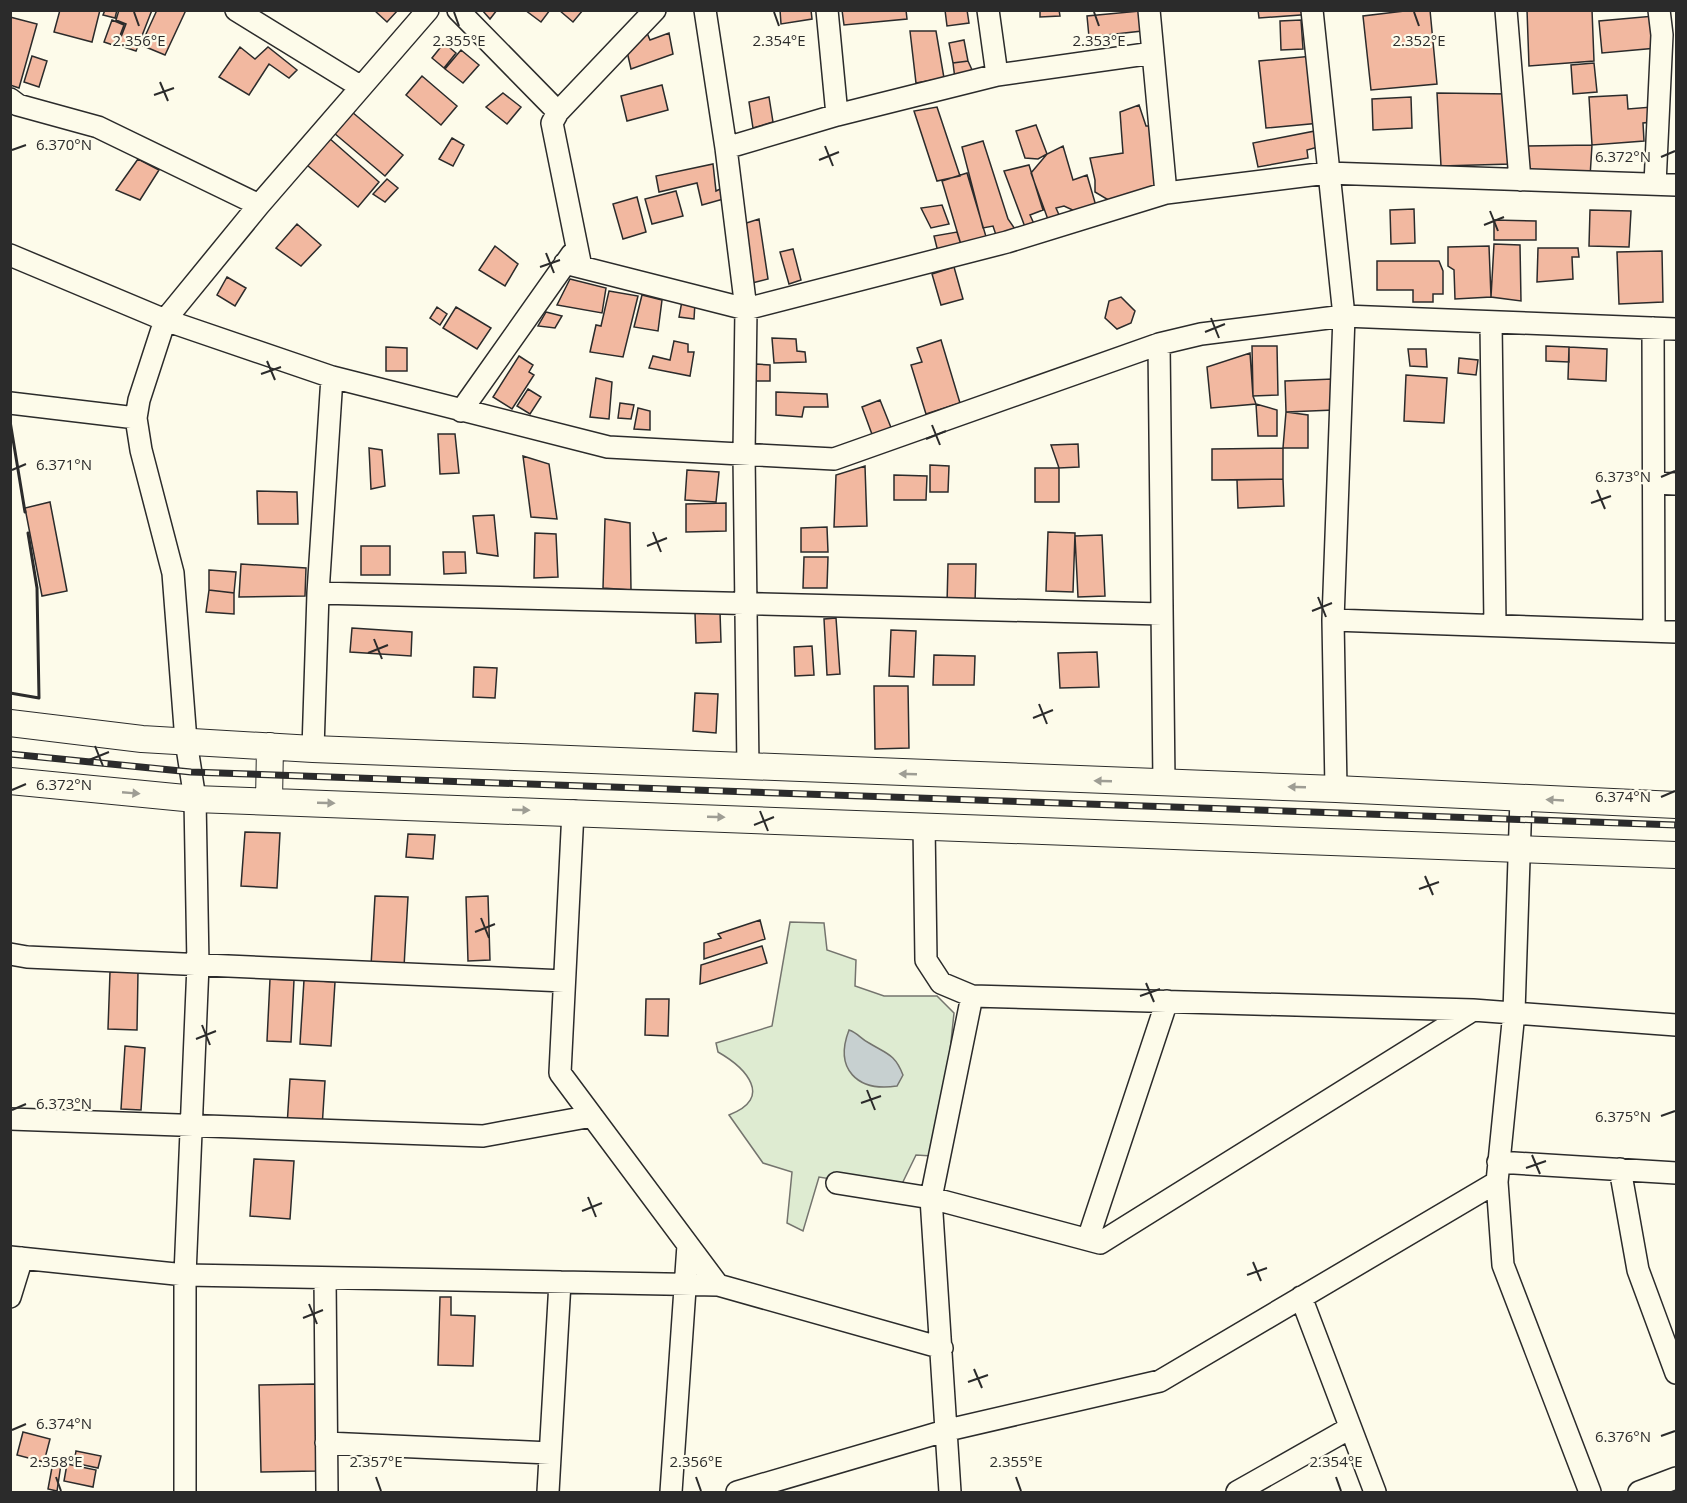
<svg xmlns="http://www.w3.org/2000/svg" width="1687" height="1503" viewBox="0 0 1687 1503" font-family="'Open Sans',sans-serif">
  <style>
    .green { fill: #deebd1; stroke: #74746e; stroke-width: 1.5 }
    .water { fill: #c7d0d0; stroke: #74746e; stroke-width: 1.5 }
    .building { fill: #f2b8a0; stroke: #2b2b2b; stroke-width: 1.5 }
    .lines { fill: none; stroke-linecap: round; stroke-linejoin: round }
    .minor-casing { stroke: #2b2b2b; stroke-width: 24 }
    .major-casing { stroke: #2b2b2b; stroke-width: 28 }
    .minor { stroke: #fdfbea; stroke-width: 21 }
    .major { stroke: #fdfbea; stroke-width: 26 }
    .rail-casing { stroke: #2b2b2b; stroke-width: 7 }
    .rail { stroke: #fdfbea; stroke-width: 4.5; stroke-dasharray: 14; stroke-linecap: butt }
    .wall { stroke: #2b2b2b; stroke-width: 3 }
    .oneway { fill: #9e9d94 }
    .ticks { fill: none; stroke: #2b2b2b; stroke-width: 2 }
    .ticks-label { font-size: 15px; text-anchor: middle; fill: #2b2b2b; stroke: #fdfbea; stroke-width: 4.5; stroke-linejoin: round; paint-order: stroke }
  </style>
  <rect width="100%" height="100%" fill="#fdfbea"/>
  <path class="green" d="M790,922L824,923L827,950L856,960L855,986L884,996H937L954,1013L945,1099L932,1156L916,1155L899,1190L819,1177L803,1231L787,1223L792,1172L763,1163L729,1115C774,1098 746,1068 718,1052L716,1043L772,1026Z"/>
  <path class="water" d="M849,1030C858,1033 861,1039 869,1043C887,1054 895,1054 903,1075L897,1086C857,1092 834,1069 849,1030Z"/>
  <path class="building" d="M60,10H100L92,42L54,32Z
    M105,10H117L115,18L103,15Z
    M119,10H152L136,51L118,45L126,24L116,20Z
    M157,10H186L165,55L141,45Z
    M374,10H398L387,22Z
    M482,10H497L490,19Z
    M525,10H550L541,22Z
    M559,10H583L573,22Z
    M780,10H811L812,19L781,24Z
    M842,10H906L907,19L844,25Z
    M945,10H967L969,23L947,26Z
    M1040,10H1059L1060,16L1040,17Z
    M1258,10H1314V14L1259,18Z
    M1413,10H1430L1437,84L1371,90L1363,16Z
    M1527,10H1592L1594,61L1529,66Z
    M1140,11L1142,31L1089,37L1087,16Z
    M1654,16L1657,48L1602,53L1599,21Z
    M10,17L37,24L19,88L10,85Z
    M112,20L124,25L116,46L104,42Z
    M1301,20L1303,49L1281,50L1280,21Z
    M645,28L650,40L669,33L673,54L631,69L626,47Z
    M910,31H936L944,78L916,83Z
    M964,40L968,61L953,63L949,43Z
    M444,43L456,53L444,68L432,58Z
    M240,47L255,59L268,47L297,70L289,78L269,64L249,95L219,77Z
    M461,50L479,65L463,83L445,69Z
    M32,56L47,61L39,87L24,82Z
    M1313,56L1320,123L1266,128L1259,61Z
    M968,61L973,72L955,79L953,63Z
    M1594,63L1597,92L1573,94L1571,65Z
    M422,76L457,106L441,125L406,95Z
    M662,85L668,110L627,121L621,96Z
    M503,93L521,107L507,124L486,107Z
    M1437,93L1510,94L1511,164L1441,166Z
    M1627,95L1628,109L1652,107L1653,122L1643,123L1644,141L1592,145L1589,97Z
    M769,97L773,122L753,128L749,102Z
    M1411,97L1412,128L1373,130L1372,99Z
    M1139,105L1146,126H1154L1155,188L1110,201L1095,192V180L1090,158L1123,153L1120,112Z
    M937,107L960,176L937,181L914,111Z
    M352,112L403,155L385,176L334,133Z
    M1036,125L1047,154L1038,159L1025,158L1016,131Z
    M1315,131L1318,147L1307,150L1308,158L1258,167L1253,143Z
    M329,138L379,182L358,207L302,161Z
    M452,138L464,145L453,166L439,159Z
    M983,141L1008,219L1015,229L996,235L993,226L983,228L962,147Z
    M1592,145L1590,177L1526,175L1527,146Z
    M1063,146L1073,180L1087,175L1096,206L1077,212L1064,206L1056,208L1063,224L1050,225L1031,173L1047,154Z
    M138,159L159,170L140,200L116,190Z
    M713,164L716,191L724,187L727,198L702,205L697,183L659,192L656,176Z
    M1029,165L1043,210L1030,215L1035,226L1025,227L1004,171Z
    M967,173L987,240L962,248L942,181Z
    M387,179L398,188L385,202L373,194Z
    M676,191L683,216L652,224L645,199Z
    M637,197L646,232L623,239L613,204Z
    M942,205L949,224L931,228L921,208Z
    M1414,209L1415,243L1391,244L1390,210Z
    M1590,210L1631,211L1629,247L1589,246Z
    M759,219L768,279L748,284L740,225Z
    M1494,220L1536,221V240H1494Z
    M297,224L321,245L301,266L276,248Z
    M957,232L962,248L938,252L934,236Z
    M1494,244L1520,245L1521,301L1491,297Z
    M495,246L518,264L505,286L479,270Z
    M1489,246L1491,297L1455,299L1454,270L1448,266V247Z
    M1538,248H1578L1579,257H1572L1573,279L1537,282Z
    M793,249L801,280L789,284L780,252Z
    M1662,251L1663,302L1619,304L1617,252Z
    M1377,261H1439L1443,271V294H1433V302H1413V290H1377Z
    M954,267L963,299L941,305L932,274Z
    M227,277L246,288L235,306L217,295Z
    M570,279L606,288L602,313L557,305Z
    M609,291L638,296L623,357L590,352L596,325L601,326Z
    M642,295L662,300L658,331L634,327Z
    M1121,297L1135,311L1131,323L1117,329L1105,318L1109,301Z
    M682,301L695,303L694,319L679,317Z
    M437,307L447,314L440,325L430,318Z
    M456,307L491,328L477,349L443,328Z
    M546,312L562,316L555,328L538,326Z
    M772,338L796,339L797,351L805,352L806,362L774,363Z
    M941,340L960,403L926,414L911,365L922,362L917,348Z
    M674,341L688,344V352H694L690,376L649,368L653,356L670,360Z
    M1252,346H1277L1278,395L1253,396Z
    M1546,346L1569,347V362L1546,361Z
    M386,347L407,348V371H386Z
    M1569,347L1607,349L1606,381L1568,379Z
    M1408,349H1426L1427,367L1410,366Z
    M1250,353L1253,396L1256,404L1211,408L1207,367Z
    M519,356L533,365L529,372L534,375L512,409L493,397Z
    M1459,358L1478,360L1476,375L1458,373Z
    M756,364L770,365V381H756Z
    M1406,375L1447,378L1444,423L1404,421Z
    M596,378L612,382L609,419L590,417Z
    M1333,379L1334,410L1286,412L1285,381Z
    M528,389L541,397L530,414L517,406Z
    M776,392L827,394L828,407H804L802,417L776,415Z
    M880,400L892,430L873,437L862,407Z
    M620,403L634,405L631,419L618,418Z
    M1256,404L1277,410V436H1258Z
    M638,408L650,411V430L634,429Z
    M1286,412L1308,415V448H1283Z
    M438,434H455L459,473L440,474Z
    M1078,444L1079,467L1059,468L1051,445Z
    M369,448L382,450L385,486L371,489Z
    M1283,448V479L1212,480V449Z
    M523,456L549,464L557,519L531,517Z
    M930,465L949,466L948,492H930Z
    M865,466L867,526L834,527L836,475Z
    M1035,468H1059V502H1035Z
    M687,470L719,472L716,502L685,500Z
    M894,475L927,476L926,500H894Z
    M1283,479L1284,506L1238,508L1237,480Z
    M257,491L297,492L298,524H258Z
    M50,502L67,591L42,596L25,508Z
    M726,503V531L686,532V504Z
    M494,515L498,556L477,553L473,516Z
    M605,519L630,523L631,590L603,588Z
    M827,527L828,552H801V528Z
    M1048,532L1075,533L1073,592L1046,591Z
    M535,533L556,534L558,577L534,578Z
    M1102,535L1105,596L1078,597L1075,536Z
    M361,546H390V575H361Z
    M443,552H465L466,573L444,574Z
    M804,557H828L827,588H803Z
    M241,564L306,568L305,596L239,597Z
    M948,564H976L975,604H947Z
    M209,570L236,572L234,593L209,590Z
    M209,590L234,593V614L206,612Z
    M720,612L721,642L696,643L695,613Z
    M836,618L840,674L827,675L824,619Z
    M352,628L412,632L411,656L350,652Z
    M891,630L916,631L914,677L889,676Z
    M812,646L814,675L795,676L794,647Z
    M1097,652L1099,687L1060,688L1058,653Z
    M934,655L975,656L974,685H933Z
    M474,667L497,668L495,698L473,697Z
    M874,686H908L909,748L875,749Z
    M695,693L718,694L716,733L693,731Z
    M245,832L280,833L277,888L241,886Z
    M408,834L435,835L433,859L406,857Z
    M375,896L408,897L404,967L371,966Z
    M488,896L490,960L468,961L466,897Z
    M760,920L765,939L704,959V943L721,938L718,934Z
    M762,946L767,963L700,984L701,965Z
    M110,972H138L137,1030L108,1029Z
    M270,979L294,980L291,1042L267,1041Z
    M304,980L335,982L331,1046L300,1044Z
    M646,999H669L668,1036L645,1035Z
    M125,1046L145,1048L141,1110L121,1109Z
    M290,1079L325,1081L322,1128L287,1126Z
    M254,1159L294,1161L290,1219L250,1216Z
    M440,1297H451V1315L475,1316L473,1366L438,1365Z
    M315,1384L316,1471L261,1472L259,1385Z
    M23,1432L50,1439L44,1462L17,1455Z
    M76,1451L101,1456L98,1468L74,1463Z
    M53,1462L61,1464L57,1491L48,1489Z
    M67,1464L96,1470L93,1487L64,1481Z"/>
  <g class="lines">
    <defs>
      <path id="minor" d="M236,10L361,87
        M458,10L558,112
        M705,10L726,148L746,309L744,454L748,768
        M827,10L837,115
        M988,10L997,75
        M1149,10L1166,193
        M1312,10L1344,316L1333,620L1336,789
        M1506,10L1520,180
        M10,99L18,105L98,127L259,205
        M726,148L837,115L997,75L1153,53
        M1655,184L1662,35L1659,10
        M10,255L165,320L332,377L608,447L834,459L1159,344L1201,334L1344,316L1676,329
        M565,263L746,309L1007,242L1166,193L1327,173L1676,185
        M581,267L552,123L558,112L655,10
        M1491,323L1495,624
        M1653,328L1654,631
        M1159,344L1164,783
        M10,403L136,418
        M461,411L572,254
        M1653,483L1676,484
        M318,593L1162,614
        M1333,620L1676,632
        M313,749L318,593L332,377
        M1521,798L1514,1012L1497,1182L1503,1265L1590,1492
        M573,811L560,1073L718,1285
        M924,825L926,960L941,983L972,996L1473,1010L1676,1025
        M10,954L27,957L564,981
        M10,1119L483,1136L592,1116
        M1498,1162L1676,1173
        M1620,1169L1638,1270L1676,1373
        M837,1183L931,1198L1100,1243L1473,1010
        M1088,1239L1167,1001
        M10,1257L185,1275L718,1285L942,1348
        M325,1278L327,1492
        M10,1297L22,1258
        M1301,1297L1375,1492
        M326,1443L550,1453
        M185,1492V1275L198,965L195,799L186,741L173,573L141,450L136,418L139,400L165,320L259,205L428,10
        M548,1492L560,1282
        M671,1492L688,1245
        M737,1492L948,1430L1160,1381L1497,1182
        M950,1492L931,1198L972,996
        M1237,1492L1350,1428
        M1639,1492L1676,1478"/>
      <path id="major" d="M10,723L142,739L313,749L1336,789L1676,805
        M10,781L195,799L1676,855
        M269,801L270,746"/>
    </defs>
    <use href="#minor" class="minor-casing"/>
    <use href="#major" class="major-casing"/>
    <use href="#minor" class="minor"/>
    <use href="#major" class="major"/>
    <defs>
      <path id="rail" d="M10,754L191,772L1676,825"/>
    </defs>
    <use href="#rail" class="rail-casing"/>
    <use href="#rail" class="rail"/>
    <path class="wall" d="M10,421L25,512
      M10,693L39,698L37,588L28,533"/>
  </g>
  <defs><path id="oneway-solid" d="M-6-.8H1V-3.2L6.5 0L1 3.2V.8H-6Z" transform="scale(1.5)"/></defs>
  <g class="oneway">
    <use href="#oneway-solid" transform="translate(908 774) rotate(-178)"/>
    <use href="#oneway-solid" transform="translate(1103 781) rotate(-178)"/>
    <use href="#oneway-solid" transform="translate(1297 787) rotate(-178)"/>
    <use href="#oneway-solid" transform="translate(131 793) rotate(5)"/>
    <use href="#oneway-solid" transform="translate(1555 800) rotate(-177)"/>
    <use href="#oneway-solid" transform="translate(326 803) rotate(2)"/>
    <use href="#oneway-solid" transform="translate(521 810) rotate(2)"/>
    <use href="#oneway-solid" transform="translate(716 817) rotate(2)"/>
  </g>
  <path class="ticks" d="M134,12L139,26M454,12L459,26M774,12L779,26M1094,12L1099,26M1414,12L1419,26M160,82L168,101M154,95L174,88M825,146L833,166M12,150L26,145M1661,157L1675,151M819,160L839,152M1490,211L1498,231M1484,225L1504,217M546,253L554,273M540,267L560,260M1211,318L1219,338M1205,332L1225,324M267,361L275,380M261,374L281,367M932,425L940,445M926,439L946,431M12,470L26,464M1661,477L1675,471M1597,490L1605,509M1591,503L1611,496M653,532L661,552M647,546L667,538M1318,597L1326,617M1312,611L1332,603M374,639L382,659M368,653L388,645M1039,704L1047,724M1033,718L1053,710M95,746L103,766M89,760L109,752M12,790L26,784M1661,797L1675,791M760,811L768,831M754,825L774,817M1425,876L1433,895M1419,889L1439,882M481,918L489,938M475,932L495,924M1146,983L1154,1002M1140,996L1160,989M202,1025L210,1045M196,1039L216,1031M867,1090L875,1110M861,1103L881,1096M12,1110L26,1104M1661,1116L1675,1111M1532,1155L1540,1174M1526,1168L1546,1161M588,1197L596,1217M582,1211L602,1203M1253,1262L1261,1281M1247,1275L1267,1268M309,1304L317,1324M303,1318L323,1310M974,1369L982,1388M968,1382L988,1375M12,1430L26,1424M1661,1436L1675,1431M56,1477L61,1491M376,1477L381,1491M696,1477L701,1491M1016,1477L1021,1491M1336,1477L1341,1491"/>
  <g class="ticks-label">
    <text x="139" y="46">2.356°E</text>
    <text x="459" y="46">2.355°E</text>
    <text x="779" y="46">2.354°E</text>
    <text x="1099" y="46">2.353°E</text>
    <text x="1419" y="46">2.352°E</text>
    <text x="64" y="150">6.370°N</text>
    <text x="1623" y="162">6.372°N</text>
    <text x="64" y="470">6.371°N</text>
    <text x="1623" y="482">6.373°N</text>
    <text x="64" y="790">6.372°N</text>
    <text x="1623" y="802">6.374°N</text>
    <text x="64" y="1109">6.373°N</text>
    <text x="1623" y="1122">6.375°N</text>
    <text x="64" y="1429">6.374°N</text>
    <text x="1623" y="1442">6.376°N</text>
    <text x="56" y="1467">2.358°E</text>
    <text x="376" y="1467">2.357°E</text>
    <text x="696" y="1467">2.356°E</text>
    <text x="1016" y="1467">2.355°E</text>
    <text x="1336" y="1467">2.354°E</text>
  </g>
  <rect width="1687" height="1503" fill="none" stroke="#2b2b2b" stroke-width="24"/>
</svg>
